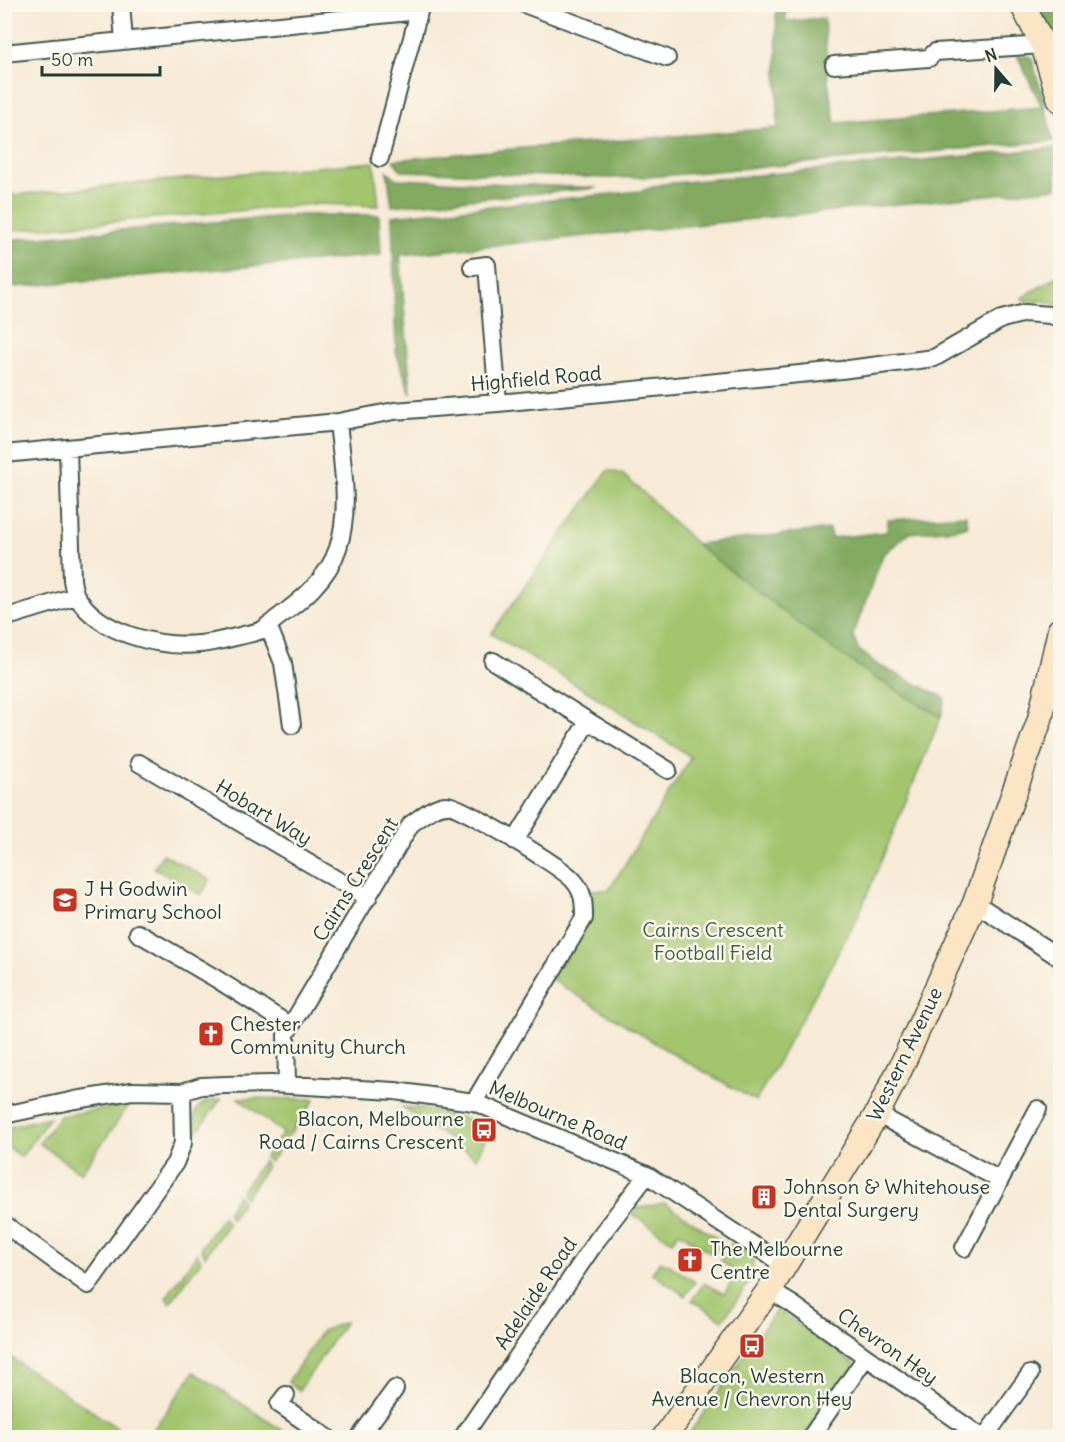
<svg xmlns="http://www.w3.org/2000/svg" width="1065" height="1442" viewBox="0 0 1065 1442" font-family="Delius,sans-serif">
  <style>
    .green { fill: #a3c56e; stroke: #618151; stroke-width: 1.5 }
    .forest { fill: #82aa61; stroke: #50744a; stroke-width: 1.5 }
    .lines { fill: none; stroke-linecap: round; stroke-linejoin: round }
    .street-casing { stroke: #3f574c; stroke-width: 20 }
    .secondary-casing { stroke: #3f574c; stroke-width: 27 }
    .street { stroke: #fff; stroke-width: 16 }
    .secondary { stroke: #fce5c4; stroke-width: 24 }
    .labels { text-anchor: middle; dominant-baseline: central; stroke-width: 5; stroke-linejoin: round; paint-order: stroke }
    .street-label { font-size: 20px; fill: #1f3d34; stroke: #fbf7ec }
    .poi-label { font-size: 20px; fill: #1f3d34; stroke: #fbf7ec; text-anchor: start }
    .park-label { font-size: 20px; fill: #405f42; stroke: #fbf7ec }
  </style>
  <rect width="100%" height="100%" fill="#fbf7ec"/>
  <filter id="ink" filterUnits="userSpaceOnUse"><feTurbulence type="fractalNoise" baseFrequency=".0167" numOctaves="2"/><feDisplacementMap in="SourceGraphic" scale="12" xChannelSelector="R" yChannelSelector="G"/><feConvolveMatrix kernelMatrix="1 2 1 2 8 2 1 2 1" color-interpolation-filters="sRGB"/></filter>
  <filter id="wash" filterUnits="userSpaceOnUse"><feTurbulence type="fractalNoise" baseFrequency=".008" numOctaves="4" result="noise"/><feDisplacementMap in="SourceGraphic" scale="24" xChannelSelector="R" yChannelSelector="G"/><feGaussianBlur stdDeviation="1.35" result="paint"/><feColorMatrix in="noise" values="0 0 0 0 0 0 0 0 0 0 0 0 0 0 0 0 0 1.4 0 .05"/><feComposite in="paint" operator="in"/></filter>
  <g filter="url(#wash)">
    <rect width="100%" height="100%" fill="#f7ead6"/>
    <path class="green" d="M374,162L379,206L316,204L5,231V196L234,174Z
      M1060,274V305L1044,301H1025L1022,298Z
      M608,470L622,474L647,496L696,544L819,639L877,679L941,717L857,919L756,1101L673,1054L551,979L564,958L584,890H609L691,757L590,693L491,634Z
      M163,854L210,880L201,895L154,868Z
      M238,1098L315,1099L270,1162L265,1157L283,1133Z
      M221,1099L195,1134C192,1111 196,1101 221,1099Z
      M130,1104L81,1173L39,1143L60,1116Z
      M402,1107L418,1108L477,1121L485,1142L476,1158Z
      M50,1117L21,1157L5,1145V1128Z
      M263,1161L267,1167L245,1198L241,1192Z
      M237,1195L242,1202L231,1219L227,1213Z
      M665,1203L723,1242L714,1255L679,1232L672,1241L632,1214L635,1209Z
      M223,1216L228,1224L205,1256L201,1248Z
      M731,1244L753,1257V1277L723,1320L692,1300L704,1283L724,1294L737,1274L720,1260Z
      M197,1253L201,1261L170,1303L166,1298Z
      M660,1261L665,1264L667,1263L695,1282L685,1296L652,1273Z
      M777,1309L855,1364L804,1437L686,1438Z
      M345,1322L299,1391L288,1382L322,1331Z
      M12,1358L131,1437H5V1369Z
      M194,1372L292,1437H148Z"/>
    <path class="forest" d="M776,4L786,5V21L824,18L828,82L835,123L1042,107L1017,55L1031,57L1041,90L1053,141L648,177L608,178L402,171L393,160L511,149L778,128Z
      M1037,5H1060V51Z
      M1054,148L1057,188L400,255L411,394L396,352L392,216L641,191L662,184Z
      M387,171L397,179L597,188L392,206Z
      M297,215H379L381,255L5,288V240Z
      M966,515L968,526L956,529L909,533L883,555L853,635L858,649L878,665L945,698L941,717L877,679L819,639L696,544L829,529L831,538L887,532L888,520Z"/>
  </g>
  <g filter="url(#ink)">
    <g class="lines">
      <defs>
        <path id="street" d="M121,4L124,41
          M524,4L667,58
          M4,53L419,11
          M834,65L929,58L935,52L1043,45
          M380,158L421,4
          M472,267L487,265L498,403
          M68,448L72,580C73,586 74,593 77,597C100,634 160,648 200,644C213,643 227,639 240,636C247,634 255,633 262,630C267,627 272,623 276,619C301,601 328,579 338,548C351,508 342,463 338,422
          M4,454L338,422L394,411L498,403L841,370L934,358L1002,319L1025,313L1050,315L1060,318
          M4,618L76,596
          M268,625L283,663L292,725
          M493,661L588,721
          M139,763L368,898
          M515,841L588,721L668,770
          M975,903L1060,958
          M138,933L215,978L291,1026
          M287,1085L286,1034L411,824C422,817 434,805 447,805C459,804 563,868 573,880C584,892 584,903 584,918L474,1102
          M877,1114L1000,1180L964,1248
          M4,1115L75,1100L132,1091L182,1092L201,1086L225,1085L272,1084L395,1091L474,1102L647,1175L784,1265
          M1000,1180L1038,1109
          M4,1224L88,1285L175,1163L183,1143L182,1092
          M769,1290L792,1304L866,1357L983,1438
          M286,1395L279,1404L328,1438
          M359,1438L395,1389
          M462,1438L597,1240L647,1175
          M810,1438L866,1357
          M984,1438L1030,1374"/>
        <path id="secondary" d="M1022,4L1043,45L1060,100
          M664,1438L772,1286L877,1114L901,1067L975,903L1040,719L1060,630"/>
      </defs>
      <use href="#street" class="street-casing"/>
      <use href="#secondary" class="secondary-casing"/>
      <use href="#street" class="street"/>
      <use href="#secondary" class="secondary"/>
    </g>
  </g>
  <defs>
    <symbol id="school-square" viewBox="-11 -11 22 22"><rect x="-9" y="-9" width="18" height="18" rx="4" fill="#c8321e" stroke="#fbf7ec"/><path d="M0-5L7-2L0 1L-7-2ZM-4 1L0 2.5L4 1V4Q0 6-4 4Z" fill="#fff"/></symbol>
    <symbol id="church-square" viewBox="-11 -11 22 22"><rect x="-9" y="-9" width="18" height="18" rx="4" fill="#c8321e" stroke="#fbf7ec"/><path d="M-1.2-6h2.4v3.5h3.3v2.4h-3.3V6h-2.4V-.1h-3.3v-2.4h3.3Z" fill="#fff"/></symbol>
    <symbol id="bus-square" viewBox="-11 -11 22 22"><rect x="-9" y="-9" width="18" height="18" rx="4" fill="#c8321e" stroke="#fbf7ec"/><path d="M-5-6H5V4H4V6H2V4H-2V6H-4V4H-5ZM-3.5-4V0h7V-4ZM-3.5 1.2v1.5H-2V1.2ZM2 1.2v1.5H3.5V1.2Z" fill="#fff"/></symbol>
    <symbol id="building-square" viewBox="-11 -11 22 22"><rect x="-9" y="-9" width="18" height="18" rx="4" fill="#c8321e" stroke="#fbf7ec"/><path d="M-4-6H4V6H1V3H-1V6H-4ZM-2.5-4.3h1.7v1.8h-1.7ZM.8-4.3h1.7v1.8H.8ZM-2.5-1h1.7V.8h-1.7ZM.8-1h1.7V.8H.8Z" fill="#fff"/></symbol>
  </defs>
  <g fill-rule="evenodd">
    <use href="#school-square" x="50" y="885" width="30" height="30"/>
    <use href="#church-square" x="196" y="1019" width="30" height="30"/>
    <use href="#bus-square" x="469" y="1115" width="30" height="30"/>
    <use href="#building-square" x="749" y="1182" width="30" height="30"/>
    <use href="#church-square" x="675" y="1245" width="30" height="30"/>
    <use href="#bus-square" x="737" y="1331" width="30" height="30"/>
  </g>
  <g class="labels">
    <g class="street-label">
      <text transform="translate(536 378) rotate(-5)">Highfield Road</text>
      <text transform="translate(264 812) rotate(31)">Hobart Way</text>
      <text transform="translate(355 879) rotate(-58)">Cairns Crescent</text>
      <text transform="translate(904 1054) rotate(-64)">Western Avenue</text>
      <text transform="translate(558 1115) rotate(23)">Melbourne Road</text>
      <text transform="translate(535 1293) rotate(-56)">Adelaide Road</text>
      <text transform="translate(888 1346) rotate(35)">Chevron Hey</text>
    </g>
    <g class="poi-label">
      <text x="84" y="888">J H Godwin<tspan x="84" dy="23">Primary School</tspan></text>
      <text x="230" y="1023">Chester<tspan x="230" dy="23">Community Church</tspan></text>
      <text x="464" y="1118" text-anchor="end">Blacon, Melbourne<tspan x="464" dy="23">Road / Cairns Crescent</tspan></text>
      <text x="783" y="1186">Johnson &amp; Whitehouse<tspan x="783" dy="23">Dental Surgery</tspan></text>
      <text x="710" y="1248">The Melbourne<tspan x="710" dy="23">Centre</tspan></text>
      <text x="752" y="1375" text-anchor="middle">Blacon, Western<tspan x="752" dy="23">Avenue / Chevron Hey</tspan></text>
    </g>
    <g class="park-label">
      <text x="713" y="929">Cairns Crescent<tspan x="713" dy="23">Football Field</tspan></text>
    </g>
  </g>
  <rect width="1065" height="1442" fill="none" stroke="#fbf7ec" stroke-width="24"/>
  <g transform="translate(996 69) rotate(340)" stroke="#fbf7ec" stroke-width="4.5" paint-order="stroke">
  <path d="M0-4.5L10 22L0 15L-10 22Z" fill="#1f3d34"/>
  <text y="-9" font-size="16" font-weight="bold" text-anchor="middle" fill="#1f3d34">N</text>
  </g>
  <path d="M42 66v9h118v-9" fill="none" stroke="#1f3d34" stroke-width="3"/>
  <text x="51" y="66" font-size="18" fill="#1f3d34" stroke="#fbf7ec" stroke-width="4.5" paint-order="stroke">50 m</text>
</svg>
